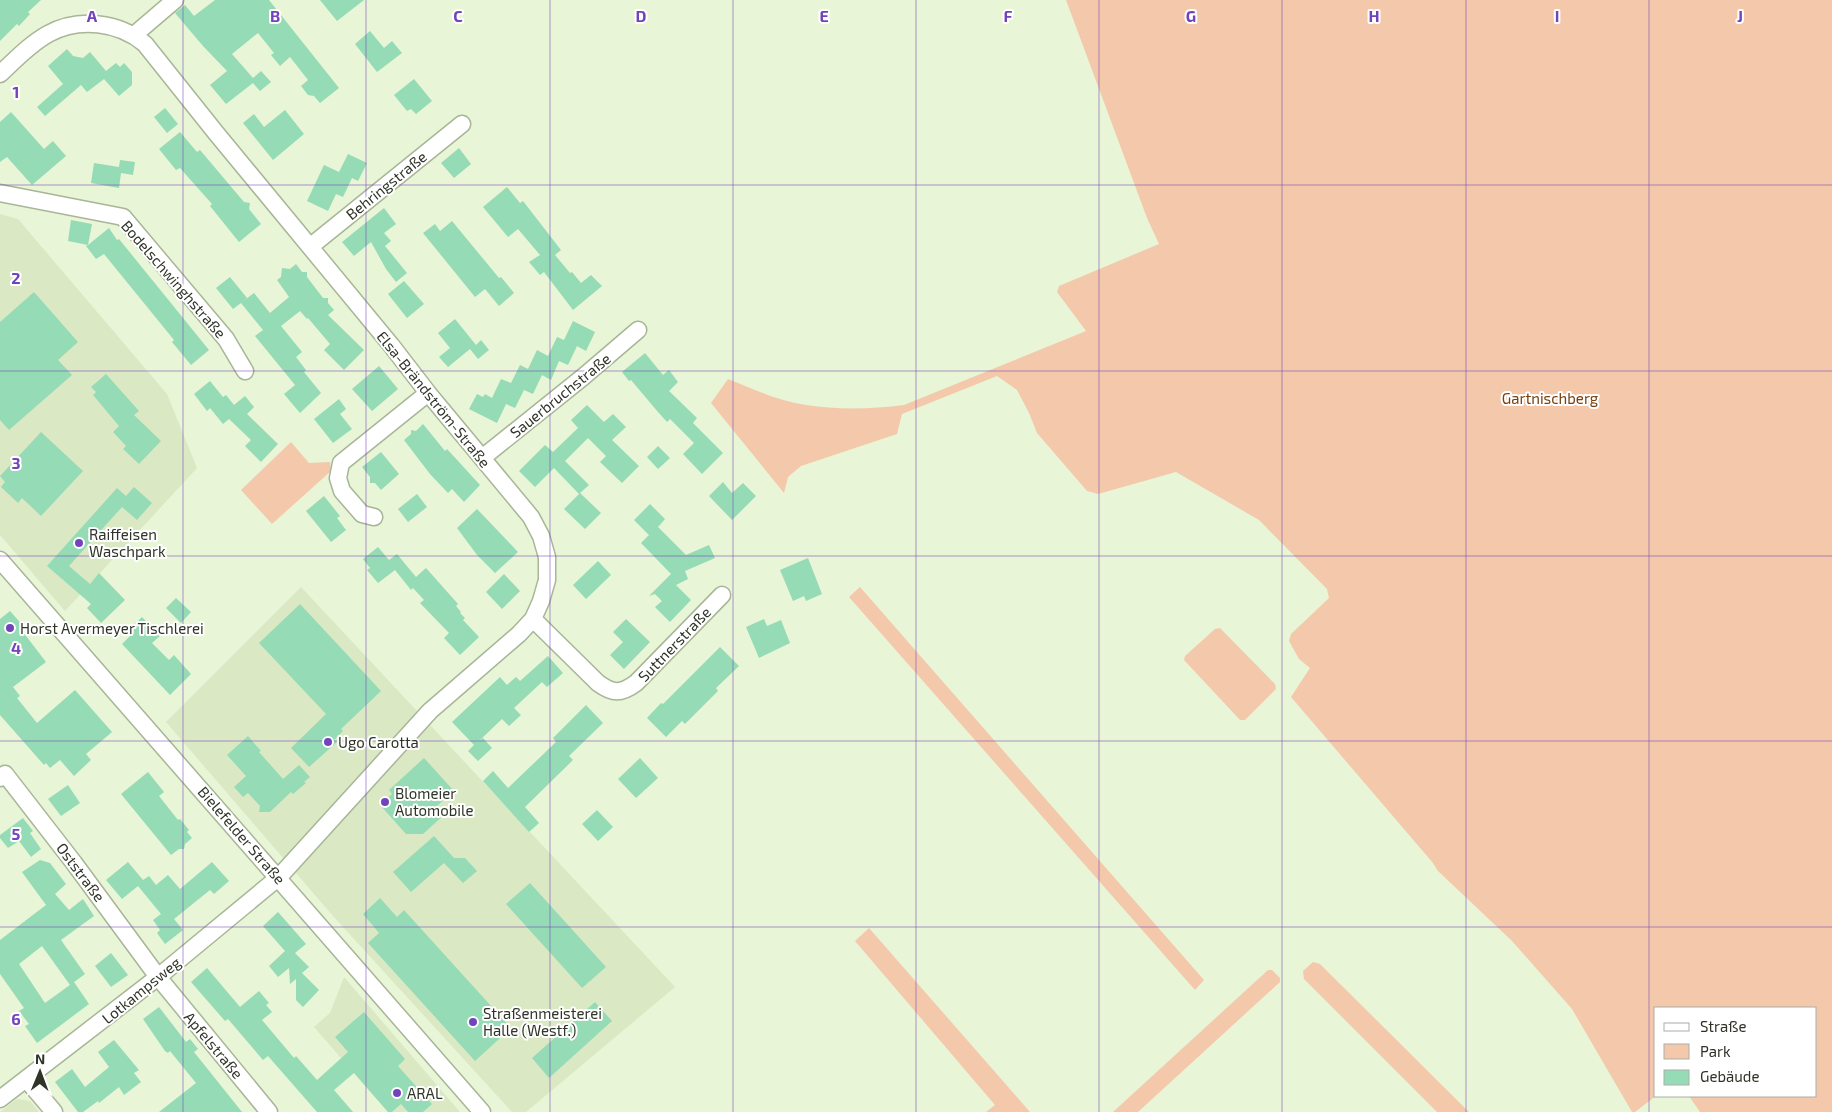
<svg xmlns="http://www.w3.org/2000/svg" width="1832" height="1112" viewBox="0 0 1832 1112" font-family="'Exo 2',sans-serif">
  <style>
    .built { fill: #dae9c4 }
    .green { fill: #f4c9ab }
    .building { fill: #95dbb5 }
    .lines { fill: none; stroke-linecap: round; stroke-linejoin: round }
    .minor-casing { stroke: #a8b597; stroke-width: 19 }
    .minor { stroke: #fff; stroke-width: 16 }
    .grid { fill: none; stroke: #7244bc; stroke-width: 1; stroke-opacity: 0.55 }
    .poi-dot { fill: #7244bc; stroke: #fff; stroke-width: 2 }
    .labels { text-anchor: middle; dominant-baseline: central; stroke-width: 4; stroke-linejoin: round; paint-order: stroke }
    .street-label { font-size: 15px; fill: #2f3428; stroke: #fff }
    .park-label { font-size: 15px; fill: #76400f; stroke: #fff }
    .poi-label { font-size: 15px; fill: #2f3428; stroke: #fff; text-anchor: start }
    .grid-label { font-size: 16px; text-anchor: middle; font-weight: bold; fill: #7244bc; stroke: #fff; stroke-width: 4; stroke-linejoin: round; paint-order: stroke }
  </style>
  <rect width="100%" height="100%" fill="#e8f5d6"/>
  <path class="built" d="M0,214L18,219L167,394L197,468L65,611L0,535Z
    M301,587L675,987L526,1112H512L333,916L166,722Z
    M344,977L460,1112H388L314,1027L330,1013Z
    M17,1099L30,1101L39,1112H0Z"/>
  <path class="green" d="M1066,0H1832V1112H1700L1689,1096H1816V1008H1656V1096L1635,1112H1632L1572,1009L1512,941L1438,871L1433,863L1291,697L1310,668L1299,659L1289,641L1291,634L1329,598L1327,589L1259,520L1176,472L1098,494L1087,491L1037,433L1029,413L1017,390L997,376L902,414L897,434L801,466L788,477L784,493L711,403L728,379C753,389 779,401 806,405C838,410 872,409 904,405L1086,331L1057,292L1059,286L1159,244L1147,218Z
    M291,442L309,463L330,462L331,471L272,524L241,490Z
    M860,587L1204,980L1195,990L849,597Z
    M1220,628L1275,684L1276,689L1245,720H1240L1184,660L1185,656L1215,629Z
    M869,928L1030,1112H986L995,1105L855,941Z
    M1313,962L1320,964L1469,1112H1437L1304,979L1303,971Z
    M1268,970H1272L1280,978V982L1138,1112H1113Z"/>
  <path class="building" d="M0,0H41L28,12L30,14L19,26L17,24L0,41Z
    M215,0H269L339,88L320,103L314,96L308,95L301,86L308,80L290,57L280,66L271,55L274,53L258,33L232,54L253,78L261,71L271,82L260,91L253,83L226,104L210,85L227,71L203,46L175,13L185,5L194,16Z
    M320,0H364L337,21Z
    M370,31L384,48L392,41L402,53L377,72L355,44Z
    M67,49L73,56L83,58L90,52L106,71L116,63L120,67L124,63L132,72V85L119,96L104,79L87,92L81,85L45,116L37,107L63,84L48,66Z
    M414,79L432,101L416,114L411,109L407,111L394,95Z
    M165,108L178,124L167,133L154,117Z
    M285,110L304,134L273,160L243,123L254,114L264,127Z
    M11,112L44,149L53,141L66,156L32,185L7,157L0,162V122Z
    M180,132L197,152L200,150L244,202L250,203L249,209L261,224L239,242L210,206L212,204L180,168L176,170L159,149Z
    M459,148L471,164L454,178L441,163Z
    M348,154L367,163L358,181L352,178L343,197L336,194L328,211L307,201L324,165L339,172Z
    M120,160L135,162L133,175L121,173L119,188L91,183L94,163L119,167Z
    M507,187L520,203L523,201L561,250L555,255L570,273L572,272L581,283L591,275L602,286L573,310L544,272L540,275L529,262L540,255L518,229L508,237L483,207Z
    M384,208L396,224L384,233L391,241L385,246L407,273L396,282L386,269L371,242L354,256L342,242Z
    M71,220L92,224L88,245L109,228L117,240L119,239L209,350L191,365L172,342L174,340L104,254L96,259L86,246L88,245L68,241Z
    M452,221L499,278L501,277L514,293L499,306L485,289L475,297L423,233L435,224L440,231Z
    M296,264L302,272H307V277L323,298H328V303L334,310L328,315L364,350L344,370L324,350L330,344L308,318L307,319L300,311L281,326L302,352L296,357L306,370L304,372L321,393L300,413L284,394L295,385L255,336L263,330L241,303L233,309L216,288L230,277L247,298L242,302L254,293L270,313L289,297L277,280L281,277L282,268L290,269Z
    M404,281L424,304L407,318L388,294Z
    M34,292L78,342L58,360L72,375L9,430L0,420V322Z
    M455,319L476,345L481,340L489,350L478,359L470,349L448,367L439,357L450,348L438,333Z
    M573,321L595,332L586,351L577,346L568,365L559,361L551,380L542,375L533,394L524,390L515,408L506,404L497,423L469,409L477,394L483,397L485,394L492,398L501,379L511,383L520,365L528,369L537,350L548,356L557,337L564,340Z
    M645,353L663,375L669,370L678,382L669,391L697,418L693,423L723,453L702,474L683,454L694,443L670,419L667,422L658,412L631,380L629,381L622,372Z
    M379,366L398,389L372,411L352,389Z
    M106,374L139,411L134,415L161,441L139,464L123,449L126,446L113,432L119,426L93,395L96,392L91,387Z
    M210,381L223,397L226,395L234,405L245,396L254,407L247,414L278,444L261,462L245,446L251,440L229,419L223,424L210,408L207,411L194,394Z
    M339,399L346,409L340,414L352,429L333,443L314,419Z
    M587,405L604,422L613,414L626,427L612,440L639,466L622,483L600,462L606,456L588,438L565,461L589,485L580,493L601,513L585,529L564,509L579,494L554,468L535,487L519,471L545,445L553,452L578,428L571,420Z
    M423,424L445,451L447,449L480,485L464,502L452,489L448,493L430,474L404,440L411,434V430L416,431Z
    M41,432L83,471L41,516L22,498L18,503L1,487L5,482L0,476Z
    M658,446L670,458L658,469L647,457Z
    M381,452L399,474L381,490L375,483H370V477L362,467Z
    M723,482L732,493L743,483L756,496L732,520L709,496Z
    M134,487L152,503L137,520L122,507L69,566L90,584L99,573L125,600L101,623L87,608L91,604L47,566L117,488L126,496Z
    M417,494L427,507L408,522L398,509Z
    M324,496L340,516L337,518L346,530L331,542L306,511Z
    M650,504L665,519L658,527L686,555L709,545L715,558L685,571L688,579L676,585L691,600L670,622L655,607L662,601L655,594L649,596L671,574L641,543L649,535L634,520Z
    M477,509L518,552L495,573L477,555L457,528Z
    M378,547L389,560L397,554L416,577L426,568L458,604L456,606L461,612L460,613L465,618L463,620L479,637L460,655L444,638L449,633L420,603L424,600L413,588L411,590L395,570L378,583L367,570L370,568L363,559Z
    M808,558L822,594L806,601L804,596L793,601L780,570Z
    M598,561L611,575L586,599L573,585Z
    M504,574L520,591L502,609L486,592Z
    M176,598L191,612L181,623L166,608Z
    M300,604L381,691L341,729L343,731L334,740L337,742L309,767L291,748L326,714L259,643Z
    M10,611L26,629L23,632L46,662L13,687L20,696L17,698L37,723L75,690L112,732L86,754L91,760L74,776L60,760L50,768L46,763L44,765L0,715V619Z
    M142,617L160,636L152,643L169,660L174,655L191,674L170,695L122,644L134,632L131,628Z
    M626,619L650,642L624,669L610,655L623,642L613,632Z
    M764,619L767,626L781,620L790,643L759,658L746,627Z
    M720,647L739,666L716,688L718,691L685,724L682,721L666,737L647,718L661,703L663,704Z
    M548,656L563,673L547,687L542,682L514,708L521,715L509,726L502,719L479,741L483,738L492,748L478,761L468,751L474,745L452,722L500,677L507,685L516,677L520,681Z
    M586,705L603,723L569,756L573,760L525,807L539,823L529,832L483,781L493,771L508,788L556,742L553,738Z
    M248,736L261,751L259,752L283,779L299,765L310,777L304,782L306,783L293,794L291,792L270,812H259L260,806L248,793L243,797L234,787L246,776L227,755Z
    M424,758L454,791L437,806L445,814L423,834H406L380,805L392,794L389,790Z
    M640,758L658,778L636,798L618,779Z
    M148,772L164,792L159,796L178,820L180,819L189,830L187,832L192,838L185,844L184,849H179L171,855L121,794Z
    M68,785L80,803L61,816L48,799Z
    M597,810L613,827L598,841L582,824Z
    M23,818L33,831L30,833L41,849L31,857L19,841L8,848L0,838V835Z
    M434,836L454,858H465L477,871L463,883L444,863L411,892L393,872Z
    M40,860L50,863L66,884L55,894L69,910L83,899L94,916L61,940L85,974L70,985L42,946L19,964L45,1003L74,982L89,1004L37,1043L25,1026L29,1024L19,1011L24,1008L0,974V940L46,905L22,872Z
    M128,862L143,880L149,876L156,885L168,875L180,889L212,862L229,881L214,894L210,890L174,919L183,930L165,944L157,933L160,930L153,920L161,914L138,886L122,899L106,880Z
    M530,883L606,967L582,988L506,904Z
    M380,898L397,917L404,910L511,1028L475,1061L368,943L379,933L363,914Z
    M278,912L306,944L295,953L309,967L302,973L319,990L303,1007L296,1000V979L290,984L289,968L278,977L269,966L285,951L263,926Z
    M111,953L128,975L111,987L95,966Z
    M207,968L240,1007L259,991L269,1003L266,1005L272,1012L262,1020L294,1058L296,1056L317,1080L348,1052L335,1037L364,1012L405,1059L398,1066L432,1104L423,1112H408L401,1104L392,1112H388L354,1073L334,1090L353,1112H317L268,1056L263,1060L228,1019L225,1021L191,982Z
    M595,1002L612,1021L549,1078L532,1058Z
    M159,1007L186,1042L190,1039L198,1049L194,1052L242,1112H159L196,1083L170,1051L168,1053L165,1051L143,1019Z
    M114,1040L139,1070L134,1073L141,1082L124,1095L119,1087L99,1103L98,1101L83,1112H78L55,1082L72,1069L85,1087L109,1067L98,1052Z"/>
  <g class="lines">
    <defs>
      <path id="minor" d="M134,35L175,0
        M0,74C15,60 30,44 48,34C79,17 119,22 145,44L216,133L391,345L428,393L531,517L541,536L547,557V580L541,601L533,619L519,634L430,711L279,877L158,977L0,1099
        M0,193L123,217L226,339L245,371
        M311,246L462,124
        M482,458L583,377L638,330
        M374,517L362,514L342,491L338,478L341,463L428,393
        M0,560L482,1112
        M533,619L598,683C613,694 621,694 636,683L722,595
        M0,778L5,774L74,863L158,977L269,1112
        M27,1080L54,1112"/>
    </defs>
    <use href="#minor" class="minor-casing"/>
    <use href="#minor" class="minor"/>
  </g>
  <path class="grid" d="M183,0V1112M366,0V1112M550,0V1112M733,0V1112M916,0V1112M1099,0V1112M1282,0V1112M1466,0V1112M1649,0V1112M0,185H1832M0,371H1832M0,556H1832M0,741H1832M0,927H1832"/>
  <g class="poi-dot">
    <circle cx="79" cy="543" r="5"/>
    <circle cx="10" cy="628" r="5"/>
    <circle cx="328" cy="742" r="5"/>
    <circle cx="385" cy="802" r="5"/>
    <circle cx="473" cy="1022" r="5"/>
    <circle cx="397" cy="1093" r="5"/>
  </g>
  <g class="labels">
    <g class="street-label">
      <text transform="translate(386 185) rotate(-39)">Behringstraße</text>
      <text transform="translate(174 279) rotate(49)">Bodelschwinghstraße</text>
      <text transform="translate(560 395) rotate(-39)">Sauerbruchstraße</text>
      <text transform="translate(434 399) rotate(51)">Elsa-Brändström-Straße</text>
      <text transform="translate(674 644) rotate(-46)">Suttnerstraße</text>
      <text transform="translate(242 835) rotate(49)">Bielefelder Straße</text>
      <text transform="translate(81 872) rotate(53)">Oststraße</text>
      <text transform="translate(141 990) rotate(-39)">Lotkampsweg</text>
      <text transform="translate(214 1045) rotate(50)">Apfelstraße</text>
    </g>
    <g class="park-label">
      <text x="1550" y="398">Gartnischberg</text>
    </g>
    <g class="poi-label">
      <text x="89" y="534">Raiffeisen<tspan x="89" dy="17">Waschpark</tspan></text>
      <text x="20" y="628">Horst Avermeyer Tischlerei</text>
      <text x="338" y="742">Ugo Carotta</text>
      <text x="395" y="793">Blomeier<tspan x="395" dy="17">Automobile</tspan></text>
      <text x="483" y="1013">Straßenmeisterei<tspan x="483" dy="17">Halle (Westf.)</tspan></text>
      <text x="407" y="1093">ARAL</text>
    </g>
  </g>
  <g class="grid-label">
    <text x="92" y="22">A</text>
    <text x="275" y="22">B</text>
    <text x="458" y="22">C</text>
    <text x="641" y="22">D</text>
    <text x="824" y="22">E</text>
    <text x="1008" y="22">F</text>
    <text x="1191" y="22">G</text>
    <text x="1374" y="22">H</text>
    <text x="1557" y="22">I</text>
    <text x="1740" y="22">J</text>
    <text x="16" y="98">1</text>
    <text x="16" y="284">2</text>
    <text x="16" y="469">3</text>
    <text x="16" y="654">4</text>
    <text x="16" y="840">5</text>
    <text x="16" y="1025">6</text>
  </g>
  <rect x="1654" y="1007" width="162" height="90" fill="#ffffff" stroke="#acaea9"/>
  <rect x="1664" y="1023" width="25" height="8" fill="#ffffff" stroke="#acaea9"/>
  <text x="1700" y="1032" font-size="15" fill="#2f3428">Straße</text>
  <rect x="1664" y="1044" width="25" height="15" fill="#f4c9ab" stroke="#acaea9"/>
  <text x="1700" y="1057" font-size="15" fill="#2f3428">Park</text>
  <rect x="1664" y="1070" width="25" height="15" fill="#95dbb5" stroke="#acaea9"/>
  <text x="1700" y="1082" font-size="15" fill="#2f3428">Gebäude</text>
  <g transform="translate(40 1072) rotate(1)" stroke="#ffffff" stroke-width="4" paint-order="stroke">
  <path d="M0-4L9 19L0 12L-9 19Z" fill="#2f3428"/>
  <text y="-8" font-size="14" font-weight="bold" text-anchor="middle" fill="#2f3428">N</text>
  </g>
</svg>
